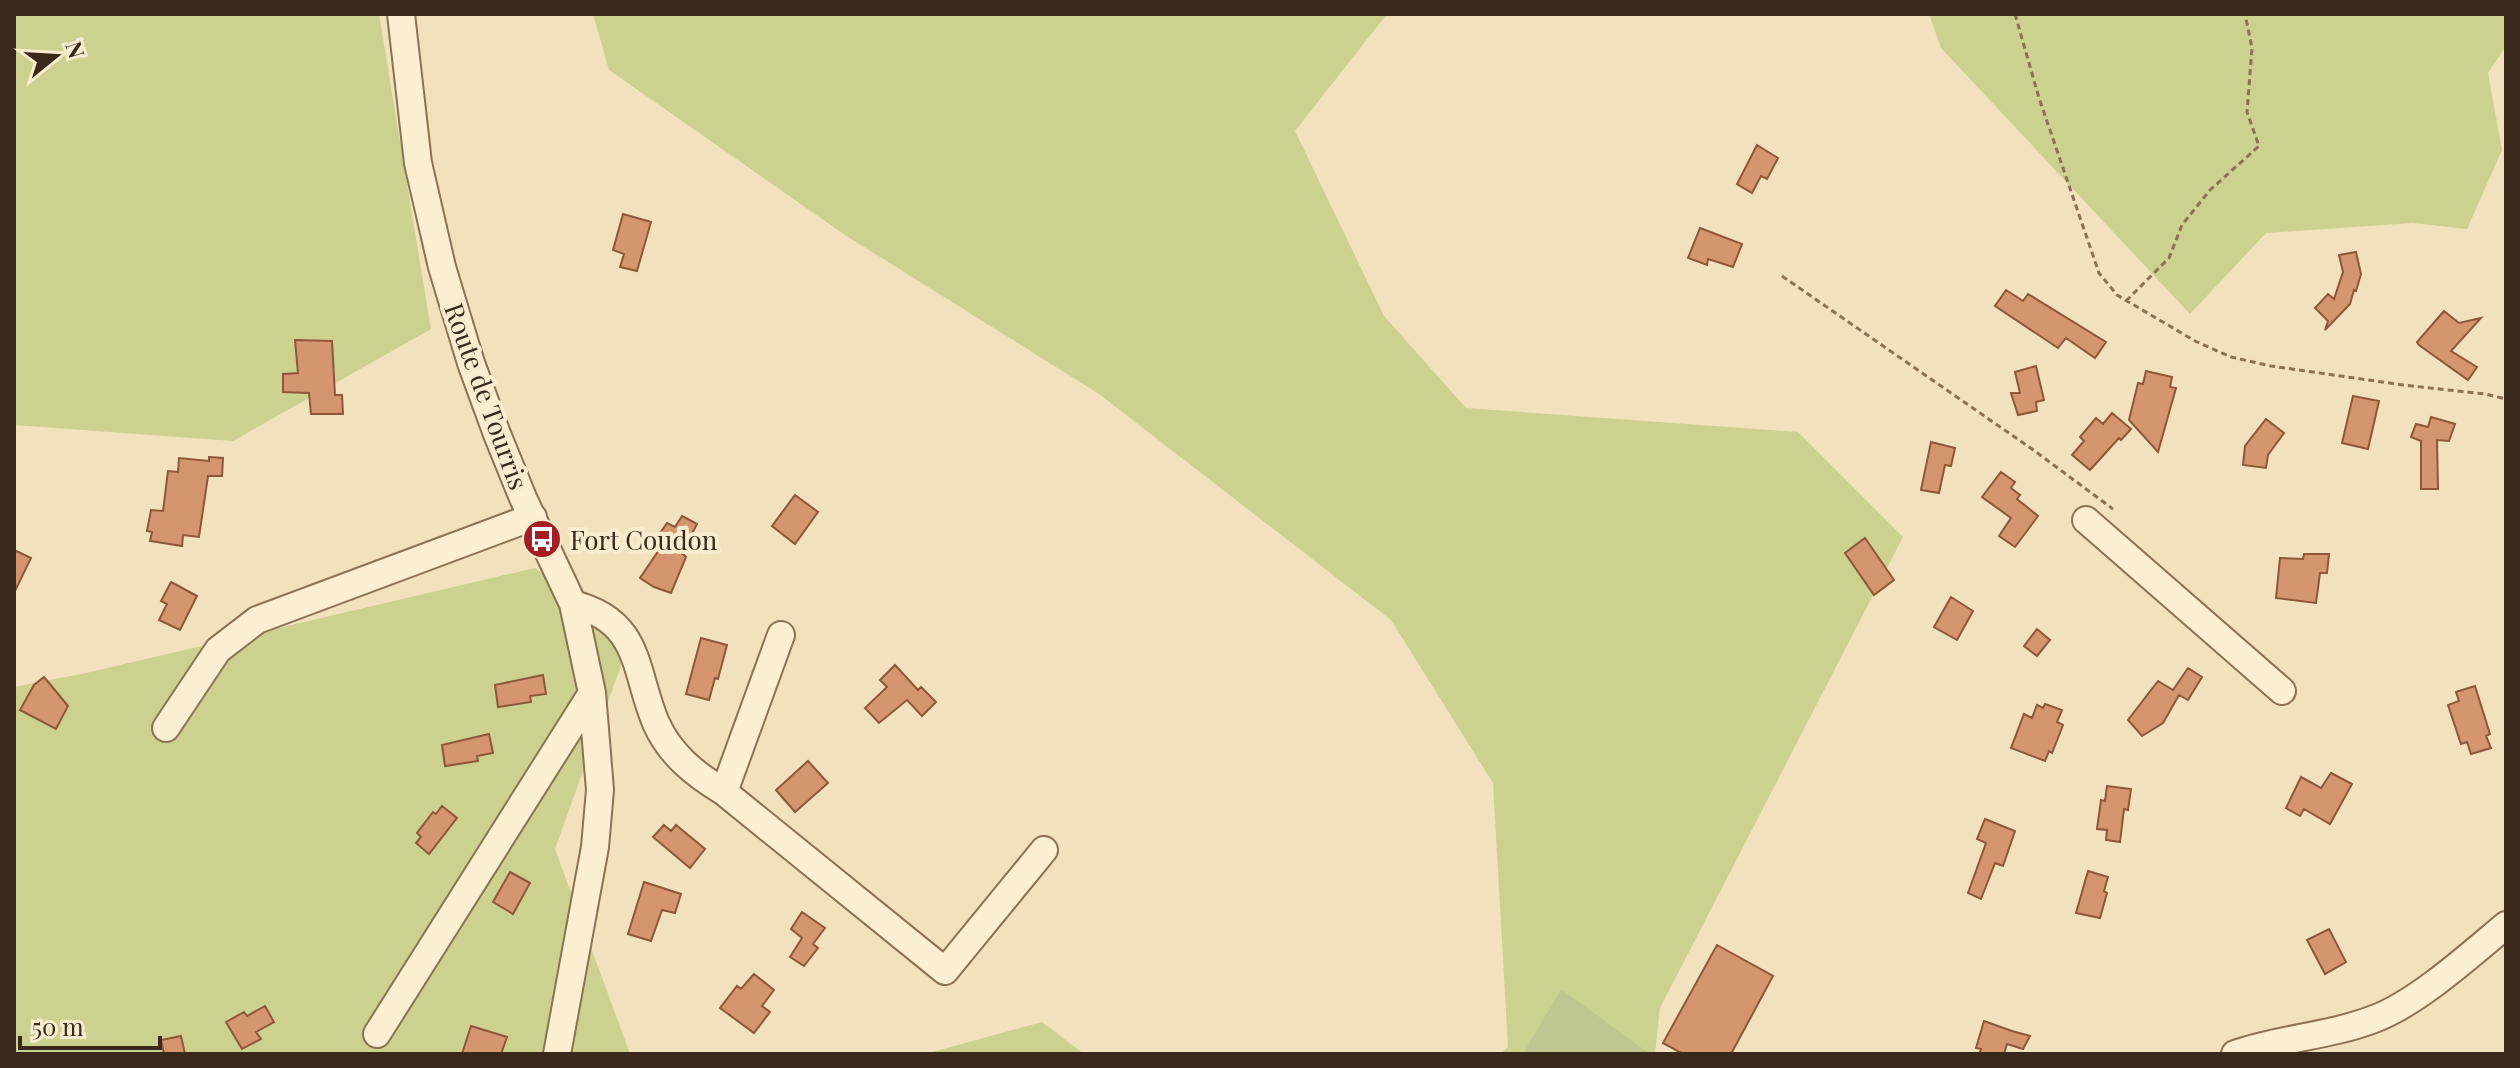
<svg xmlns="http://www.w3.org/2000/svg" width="2520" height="1068" viewBox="0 0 2520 1068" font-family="'Playfair Display',serif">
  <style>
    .green { fill: #ccd190 }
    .cemetery { fill: #c0c591 }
    .building { fill: #d5966f; stroke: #8e5738; stroke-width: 2 }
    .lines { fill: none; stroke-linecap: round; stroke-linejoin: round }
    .minor-casing { stroke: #8c7154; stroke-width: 30 }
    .path { stroke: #8c7154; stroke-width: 3; stroke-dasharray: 6 4; stroke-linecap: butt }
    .minor { stroke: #fceed1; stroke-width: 26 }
    .labels { text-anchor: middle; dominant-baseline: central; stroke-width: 8; stroke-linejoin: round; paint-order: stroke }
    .street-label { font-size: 26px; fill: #3a291b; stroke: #f9ebce }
    .poi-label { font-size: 26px; fill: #3a291b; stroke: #f9ebce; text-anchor: start }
  </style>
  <rect width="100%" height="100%" fill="#f2e1bd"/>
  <path class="green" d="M14,14H379L431,329L233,441L14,425Z
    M593,14H1387L1295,131L1384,316L1466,408L1798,432L1903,537L1660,1008L1655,1054H1500L1508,1047L1493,783L1391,620L1099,394L845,235L609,70Z
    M1929,14H2506V46L2488,73L2502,150L2467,229L2412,223L2266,233L2190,314L1941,48Z
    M535,568L631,638L555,849L630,1054H14V687L86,673Z
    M1042,1022L1084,1054H925Z"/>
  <path class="cemetery" d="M1561,989L1650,1054H1523Z"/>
  <path class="building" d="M1757,145L1778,158L1767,179L1761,176L1752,193L1737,184Z
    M623,214L651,222L637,271L620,267L624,254L613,250Z
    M1700,228L1742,244L1733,267L1708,259L1707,265L1688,258Z
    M2356,252L2361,274L2356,291L2354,290L2350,304L2325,330L2328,321L2315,308L2328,294L2334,299L2343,272L2339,255Z
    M2006,290L2023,301L2028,294L2106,342L2095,358L2066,338L2058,348L1995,306Z
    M2444,311L2459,323L2481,318L2451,351L2477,367L2468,380L2419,345L2417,342Z
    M295,340L332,341L335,395H342L343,414H311L309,393L283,392V374L298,373Z
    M2036,366L2044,400L2036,402L2037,411L2018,415L2011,393H2020L2015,372Z
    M2146,371L2172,377L2170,387L2176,388L2158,452L2129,420L2138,383L2143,384Z
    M2353,396L2379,401L2368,449L2342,443Z
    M2112,413L2131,429L2121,440L2119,438L2090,470L2072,455L2084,441L2080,437L2096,418L2103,424Z
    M2431,417L2455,424L2449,441L2437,440L2438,489H2421V441L2411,437L2416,424L2428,427Z
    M2266,419L2284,433L2268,455L2266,468L2243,465L2245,446Z
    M1931,442L1955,448L1951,466L1945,465L1939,493L1921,490Z
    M209,457L223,458L222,476H208L199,537L183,535L182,546L150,541L152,532L147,531L151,510L163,511L168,471L178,472L179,458L209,461Z
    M2001,472L2015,482L2011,488L2020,495L2017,499L2038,516L2015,547L1999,536L2011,518L1982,497Z
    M795,495L818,512L795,544L772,526Z
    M682,516L697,524L682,553L686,557L671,593L654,587L640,578L663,544L656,539L667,523L675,527Z
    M1865,538L1894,580L1874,595L1845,553Z
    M14,550L31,558L14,593Z
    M2304,554H2329L2327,573H2320L2316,603L2276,598L2280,558L2303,559Z
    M171,582L197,596L180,630L159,620L167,604L161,601Z
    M1951,597L1973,611L1957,640L1934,627Z
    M2037,629L2050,640L2037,656L2024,646Z
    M701,638L727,645L718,679L715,678L709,700L686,694Z
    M895,665L918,690L921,687L936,702L922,716L907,700L879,723L865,708L887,687L880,680Z
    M2188,668L2202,677L2188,700L2179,695L2163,723L2142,736L2128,720L2158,681L2173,690Z
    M543,675L546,694L530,696L531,702L498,707L495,685Z
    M44,677L68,706L56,729L20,710L34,685Z
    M2475,686L2490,734L2486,736L2491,748L2471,754L2467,742L2461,744L2448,705L2459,701L2456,692Z
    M2045,704L2062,710L2057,722L2063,725L2052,753L2049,751L2045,761L2011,748L2024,714L2032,718L2037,705L2043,708Z
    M489,734L493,753L477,756L478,761L445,766L442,745Z
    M808,761L828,783L795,812L776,790Z
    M2331,773L2352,784L2330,824L2304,809L2300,816L2286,808L2301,777L2321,788Z
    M2107,786L2131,789L2128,810L2124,809L2120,842L2106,840L2107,830L2097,829L2101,800L2105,801Z
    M442,806L457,818L429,854L416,843L421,837L417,833L433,812L436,814Z
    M1985,819L2015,831L2003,866L1995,863L1981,899L1968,893L1986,843L1977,839Z
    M664,825L671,831L676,825L705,849L690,868L653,837Z
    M2088,871L2108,877L2104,891L2107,893L2100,918L2076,913Z
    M510,872L530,883L513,914L493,902Z
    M644,882L681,894L675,913L662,910L651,941L628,934Z
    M802,912L825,928L813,944L818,948L804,966L790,957L802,938L791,929Z
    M2329,929L2346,962L2325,974L2307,940Z
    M1717,945L1773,976L1731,1054H1683L1663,1043Z
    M754,974L774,990L762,1006L770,1012L754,1033L720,1008L737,986L741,989Z
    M265,1006L274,1022L256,1032L261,1039L242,1049L226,1022L244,1012L247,1016Z
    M1984,1021L2012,1031L2030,1036L2023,1049L2007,1044L2004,1054H1979L1981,1049L1976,1048Z
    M471,1026L507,1037L501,1054H462Z
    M181,1036L185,1054H164L161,1040Z"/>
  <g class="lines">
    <defs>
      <path id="minor" d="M401,14L418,163L442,267L471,363L497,434L523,498L573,604L592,693L600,790L595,847L557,1054
        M2086,520L2282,691
        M573,604C642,621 634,672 656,723C670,755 696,775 724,792L781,635
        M166,728L218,650L257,620L533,517
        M724,792L945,971L1044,850
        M377,1034L592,693
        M2235,1054C2281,1038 2330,1036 2374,1019C2417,1003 2470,955 2506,925"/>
    </defs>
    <use href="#minor" class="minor-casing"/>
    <path class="path" d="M2015,14L2039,98L2099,273L2117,295L2195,341L2231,357L2271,366L2403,385L2485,394L2506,399
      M1782,276L2032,449L2113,509
      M2126,301L2169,258L2182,225L2210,190L2259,146L2247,112L2252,48L2245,14"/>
    <use href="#minor" class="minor"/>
  </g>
  <defs>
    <symbol id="bus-disc" viewBox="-11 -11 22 22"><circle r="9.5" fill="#a21e23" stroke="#f9ebce"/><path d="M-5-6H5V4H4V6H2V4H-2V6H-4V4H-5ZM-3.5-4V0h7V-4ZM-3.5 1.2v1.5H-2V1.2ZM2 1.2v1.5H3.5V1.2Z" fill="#fff"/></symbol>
  </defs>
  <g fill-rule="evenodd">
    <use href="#bus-disc" x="520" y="517" width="44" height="44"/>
  </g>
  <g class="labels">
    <g class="street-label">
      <text transform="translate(487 396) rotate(70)">Route de Tourris</text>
    </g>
    <g class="poi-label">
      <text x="570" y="539">Fort Coudon</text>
    </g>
  </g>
  <rect width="2520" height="1068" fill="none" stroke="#3a291b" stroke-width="32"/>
  <g transform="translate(56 56) rotate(72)" stroke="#f9ebce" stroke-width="6" paint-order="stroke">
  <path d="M0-6L14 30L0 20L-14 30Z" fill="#3a291b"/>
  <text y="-12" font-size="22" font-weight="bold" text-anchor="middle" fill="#3a291b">N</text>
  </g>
  <path d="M20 1036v12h140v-12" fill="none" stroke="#3a291b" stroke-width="4"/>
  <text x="32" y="1036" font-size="24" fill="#3a291b" stroke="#f9ebce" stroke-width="6" paint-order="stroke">50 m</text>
</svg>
